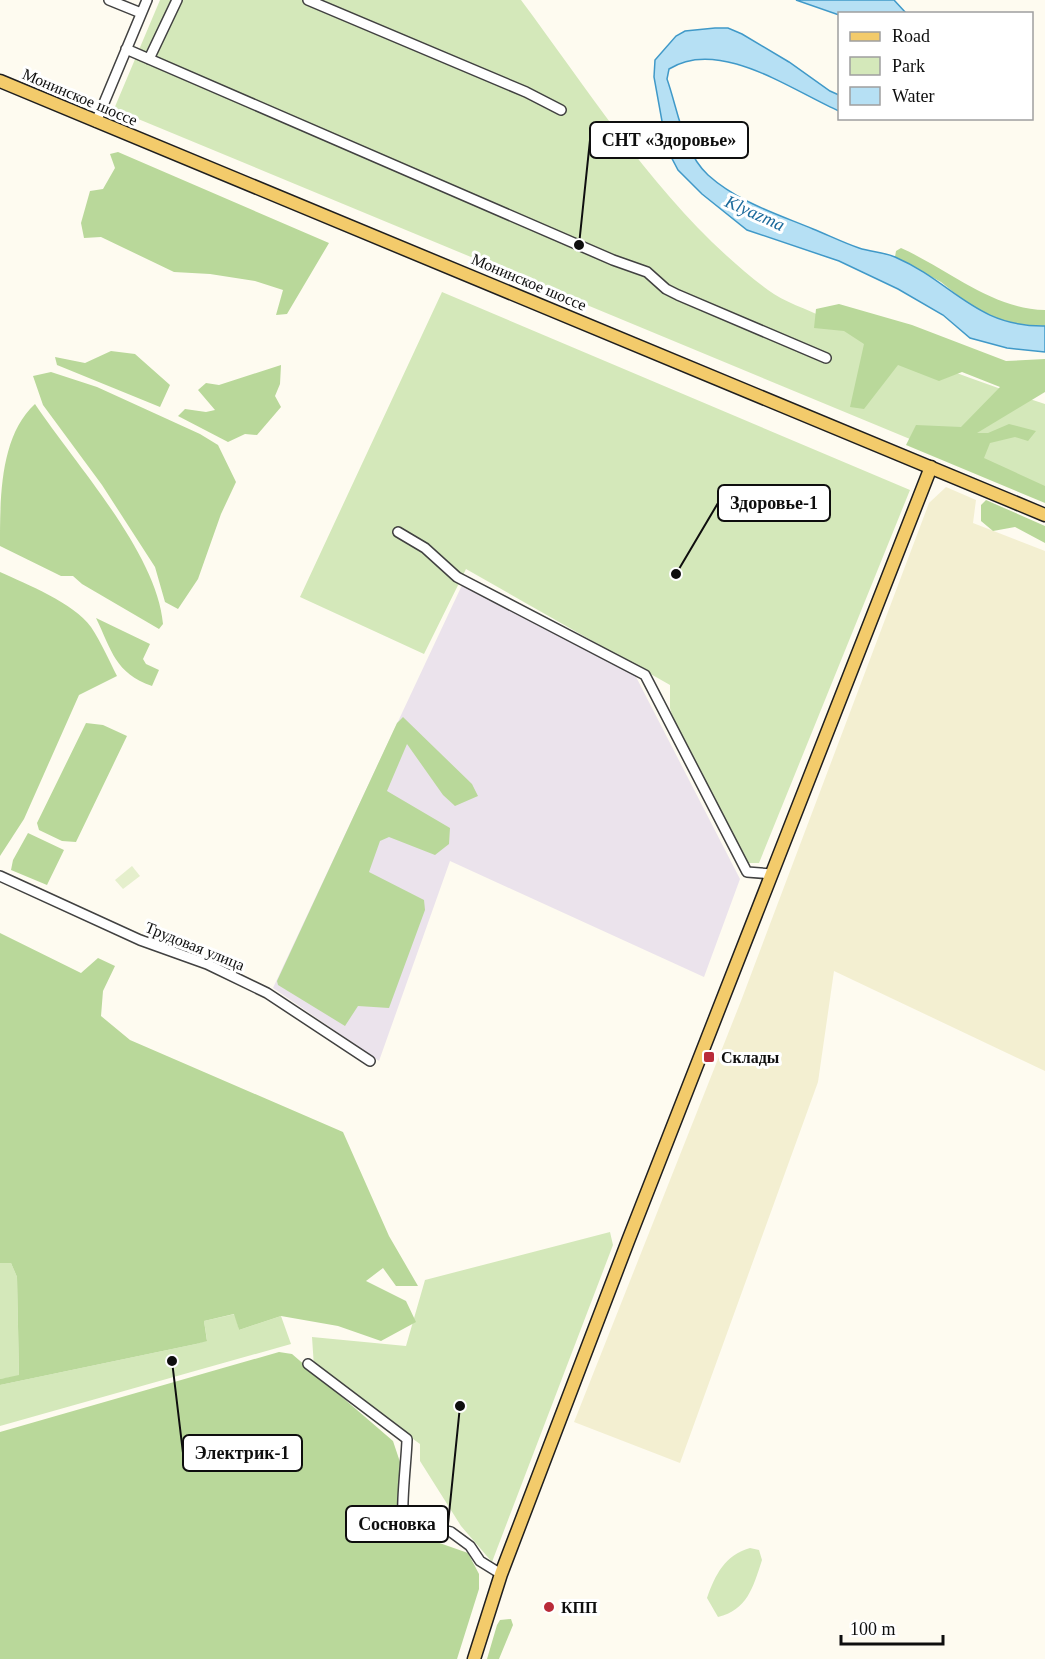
<svg xmlns="http://www.w3.org/2000/svg" width="1045" height="1659" viewBox="0 0 1045 1659" font-family="Georgia,serif">
  <style>
    .industrial { fill: #ebe3ec }
    .farmland { fill: #f3efd1 }
    .green { fill: #d4e8ba }
    .forest { fill: #b9d89a }
    .pitch { fill: #e5efcc }
    .water { fill: #b6e0f4; stroke: #4099c8; stroke-width: 1.5 }
    .lines { fill: none; stroke-linecap: round; stroke-linejoin: round }
    .minor-casing { stroke: #414141; stroke-width: 12 }
    .major-casing { stroke: #1f1f1f; stroke-width: 15 }
    .minor { stroke: #fff; stroke-width: 9 }
    .major { stroke: #f3cb6b; stroke-width: 12 }
    .poi-dot { fill: #b92b39; stroke: #fff; stroke-width: 2 }
    .labels { text-anchor: middle; dominant-baseline: central; stroke-width: 6; stroke-linejoin: round; paint-order: stroke }
    .street-label { font-size: 16px; fill: #0e0e0e; stroke: #fff }
    .poi-label { font-size: 16px; font-weight: bold; fill: #0e0e0e; stroke: #fff; text-anchor: start }
    .water-label { font-size: 18px; font-style: italic; fill: #1c6a9b; stroke: #fff }
    .leader { fill: none; stroke: #0e0e0e; stroke-width: 2 }
    .callout-dot { fill: #0e0e0e; stroke: #fff; stroke-width: 2 }
    .callout { fill: #fff; stroke: #0e0e0e; stroke-width: 2 }
    .callout-label { font-size: 18px; text-anchor: middle; font-weight: bold; fill: #0e0e0e }
  </style>
  <rect width="100%" height="100%" fill="#fefbf0"/>
  <path class="industrial" d="M463,583L633,671L740,879L704,977L450,861L379,1061L273,988Z"/>
  <path class="farmland" d="M946,487L976,500L973,523L1045,551V1071L834,971L818,1082L680,1463L574,1422L741,1001L929,503Z"/>
  <path class="green" d="M160,0H521C595,99 667,215 768,290C784,302 807,309 825,318C896,352 970,379 1045,404V495L114,109Z
    M442,292L910,490L759,863H747L675,725L670,708V685L466,569L424,654L300,597Z
    M610,1232L613,1245L492,1562L461,1526L420,1461V1444L314,1367L312,1337L406,1346L425,1280Z
    M0,1263H11L17,1277L19,1376L0,1379Z
    M235,1314L239,1330L281,1316L291,1344L0,1426V1385L196,1344L207,1340L204,1321Z
    M750,1548L759,1550L762,1560C753,1588 747,1610 718,1617L707,1598C715,1575 725,1555 750,1548Z"/>
  <path class="forest" d="M118,152L329,243L287,314L276,315L283,290L255,281L210,274L174,272L101,237L84,238L81,223L90,191L103,189L115,168L110,154Z
    M901,248C948,269 992,309 1045,310V326L1010,324L977,311L941,282L895,257L896,251Z
    M839,304L912,325L1006,361L1045,359V392L977,433H988L1009,424L1036,431L1028,441L1015,437L990,443L984,458L1045,486V503L906,445L916,425L961,427L1000,387L962,372L939,381L898,365L864,409L850,407L864,344L844,331L814,328L816,309Z
    M111,351L135,354L170,385L160,407L57,365L55,357L85,363Z
    M281,365L280,384L275,396L281,407L257,435L245,434L228,442L178,416L185,409L206,412L215,410L198,390L206,383L219,385Z
    M51,372L97,387L200,434L218,445L236,482L221,514L198,579L178,609L165,602L155,567L102,485L43,405L33,376Z
    M35,404C75,464 157,553 163,624L159,629L82,584L73,576H61L0,546C0,497 0,436 35,404Z
    M986,500L1045,526V543L1015,527L993,531L981,521V505Z
    M0,572C26,584 74,603 91,627C101,642 109,660 117,676L79,695L24,819L0,856Z
    M96,618L150,644L143,659L146,664L159,670L152,686C115,673 112,651 96,618Z
    M403,717L472,784L478,796L455,806L443,795L407,744L387,791L450,828L449,844L435,855L389,837L380,841L369,872L424,900L425,910L389,1008L358,1006L345,1026L278,985L277,981L397,723Z
    M86,723L103,725L127,736L76,842L62,841L39,830L37,823Z
    M28,833L64,850L47,885L11,870L13,860Z
    M0,933L81,973L98,958L115,966L103,991L101,1016L130,1040L343,1132L389,1236L418,1286H396L383,1268L366,1281L406,1301L416,1322L381,1341L338,1326L281,1316L239,1330L234,1314L204,1321L207,1341L196,1344L0,1385V1379L19,1375L17,1277L11,1263H0Z
    M279,1352L292,1354L393,1441L401,1465L397,1522L411,1533L468,1553L479,1574V1589L457,1659H0V1432Z
    M511,1619L513,1625L499,1659H487L497,1625L500,1620Z"/>
  <path class="pitch" d="M132,866L140,876L123,889L115,880Z"/>
  <path class="water" d="M796,0H894L906,13L839,15Z
    M715,28H728L742,34L789,62L830,91L839,95V111C793,91 719,37 669,69L667,79C678,110 683,152 708,175C738,202 777,214 813,229C828,235 844,243 859,248C871,252 884,252 895,257C953,282 975,327 1045,326V352L1007,348L970,338L943,315L898,289L839,261L747,230L702,194L678,170L667,149L654,77L655,60L676,36L685,31Z"/>
  <g class="lines">
    <defs>
      <path id="minor" d="M109,0L141,13
        M308,0L526,92L561,110
        M126,49L613,260L647,272L666,289L678,295L826,358
        M149,59L177,0
        M96,122L147,0
        M398,532L425,548L457,577L645,675L747,872L772,874
        M0,876L140,940L207,964L267,993L370,1061
        M308,1364L407,1439C407,1455 400,1511 404,1521L451,1532L470,1546L480,1561L501,1574"/>
      <path id="major" d="M0,81L1045,515
        M474,1659L501,1574L628,1241L931,467"/>
    </defs>
    <use href="#minor" class="minor-casing"/>
    <use href="#major" class="major-casing"/>
    <use href="#minor" class="minor"/>
    <use href="#major" class="major"/>
  </g>
  <g class="poi-dot">
    <rect x="703" y="1051" width="12" height="12" rx="3"/>
    <circle cx="549" cy="1607" r="6"/>
  </g>
  <g class="labels">
    <g class="street-label">
      <text transform="translate(80 97) rotate(23)">Монинское шоссе</text>
      <text transform="translate(529 282) rotate(23)">Монинское шоссе</text>
      <text transform="translate(195 946) rotate(22)">Трудовая улица</text>
    </g>
    <g class="poi-label">
      <text x="721" y="1057">Склады</text>
      <text x="561" y="1607">КПП</text>
    </g>
    <g class="water-label">
      <text transform="translate(755 213) rotate(24)">Klyazma</text>
    </g>
  </g>
  <path class="leader" d="M579 245L590 140M676 574L718 503M172 1361L183 1453M460 1406L448 1524"/>
  <g class="callout-dot">
    <circle cx="579" cy="245" r="6"/>
    <circle cx="676" cy="574" r="6"/>
    <circle cx="172" cy="1361" r="6"/>
    <circle cx="460" cy="1406" r="6"/>
  </g>
  <g class="callout">
    <rect x="590" y="122" width="158" height="36" rx="6"/>
    <rect x="718" y="485" width="112" height="36" rx="6"/>
    <rect x="183" y="1435" width="119" height="36" rx="6"/>
    <rect x="346" y="1506" width="102" height="36" rx="6"/>
  </g>
  <g class="callout-label">
    <text x="669" y="146">СНТ «Здоровье»</text>
    <text x="774" y="509">Здоровье-1</text>
    <text x="242" y="1459">Электрик-1</text>
    <text x="397" y="1530">Сосновка</text>
  </g>
  <rect x="838" y="12" width="195" height="108" fill="#ffffff" stroke="#9f9f9f" stroke-width="1.5"/>
  <rect x="850" y="32" width="30" height="9" fill="#f3cb6b" stroke="#9f9f9f" stroke-width="1.5"/>
  <text x="892" y="42" font-size="18" fill="#0e0e0e">Road</text>
  <rect x="850" y="57" width="30" height="18" fill="#d4e8ba" stroke="#9f9f9f" stroke-width="1.5"/>
  <text x="892" y="72" font-size="18" fill="#0e0e0e">Park</text>
  <rect x="850" y="87" width="30" height="18" fill="#b6e0f4" stroke="#9f9f9f" stroke-width="1.5"/>
  <text x="892" y="102" font-size="18" fill="#0e0e0e">Water</text>
  <path d="M841 1635v9h102v-9" fill="none" stroke="#0e0e0e" stroke-width="3"/>
  <text x="850" y="1635" font-size="18" fill="#0e0e0e" stroke="#ffffff" stroke-width="4.5" paint-order="stroke">100 m</text>
</svg>
